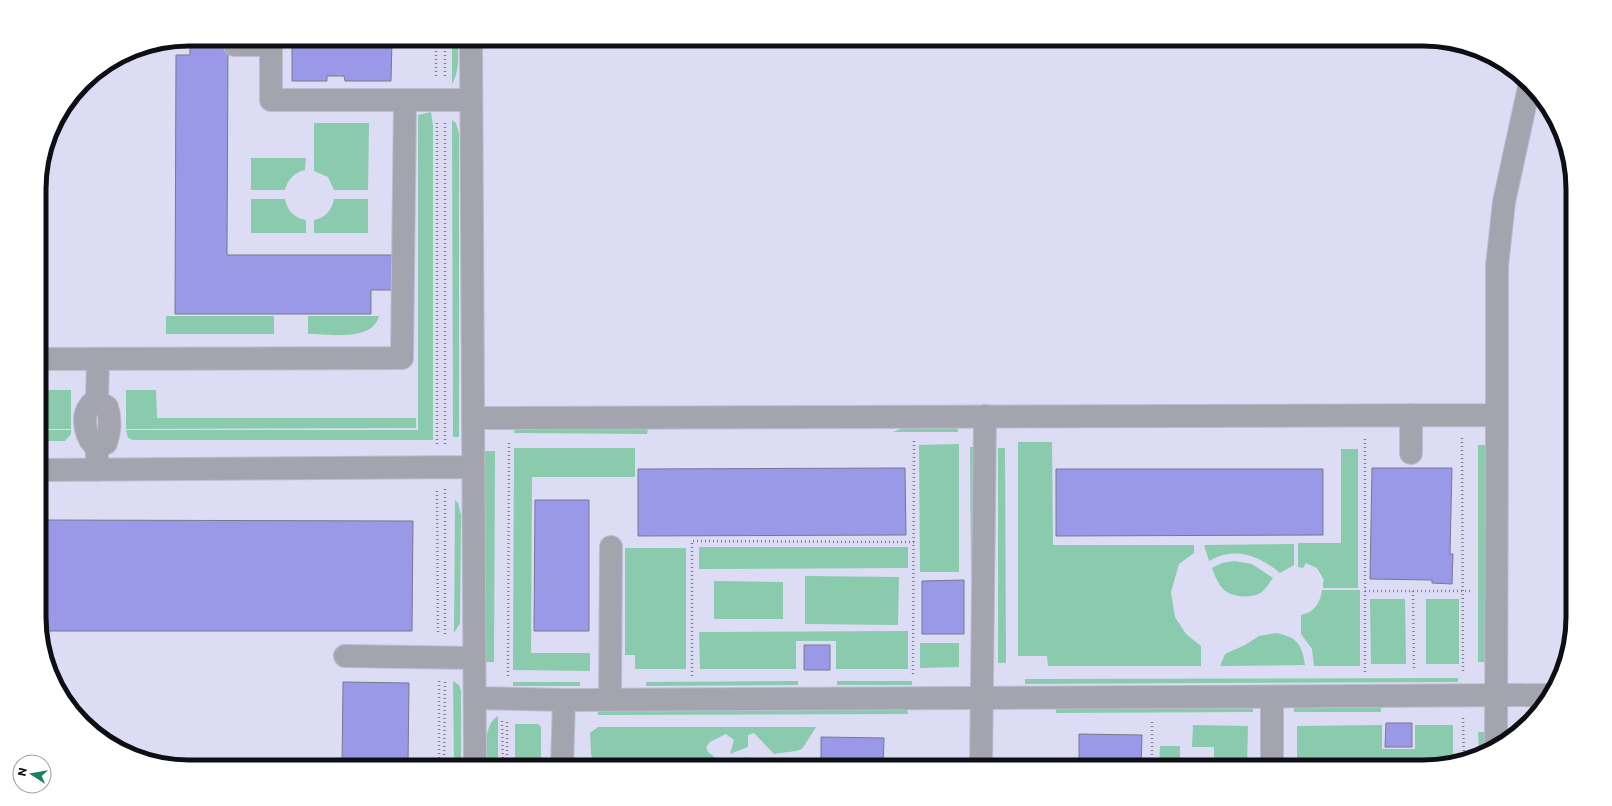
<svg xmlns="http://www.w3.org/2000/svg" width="1612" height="806" viewBox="0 0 1612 806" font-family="Commissioner,sans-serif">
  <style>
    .green { fill: #89cbac }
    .building { fill: #9a99e7; stroke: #78788d }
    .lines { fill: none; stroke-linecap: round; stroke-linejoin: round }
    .minor-casing { stroke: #bbbcd0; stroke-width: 24 }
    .path { stroke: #7d7e8e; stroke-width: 2.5; stroke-dasharray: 1 3; stroke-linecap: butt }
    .minor { stroke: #a3a4ae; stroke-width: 22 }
    .rim { fill: none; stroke: #0e0e15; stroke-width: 5 }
  </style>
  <rect width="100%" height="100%" fill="#dcddf4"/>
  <path class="green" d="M452,39H458C458,54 460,71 452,84Z
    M431,112L433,125V440H133L128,438L126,430H418V115Z
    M452,120L456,123L459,134V437H453Z
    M314,123H369L368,190H334L328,177L314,171Z
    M251,158H306L305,170C295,172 287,180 285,190H251Z
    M251,199H285C287,210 294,218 306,220V233H251Z
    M334,199H368V233H314V220C325,218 332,210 334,199Z
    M166,316H274V334H166Z
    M308,316H379C372,342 330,334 308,334Z
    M40,390H71V429H40Z
    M126,390H156L157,418H416V428L126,429Z
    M905,427H958V432H893Z
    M515,428L648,429L647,434L514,433Z
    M40,430H71V434L65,441H40Z
    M1018,442H1052L1053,545H1194V553L1179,564L1171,592L1175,617L1186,634L1201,646V666H1048L1047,656H1018Z
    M959,444V572H920L919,445Z
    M1478,445H1486V662H1478Z
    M970,447H976V580L971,579Z
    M514,448H635V477H532L531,653H590V671L513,670Z
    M998,448H1005L1006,663H998Z
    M1341,449H1358V588H1323V582L1324,580L1317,568L1306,563L1303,568L1298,567V543H1341Z
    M485,451H495L494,662H484Z
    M455,500L458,503L461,515L460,623L454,633Z
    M1294,544V565L1280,573C1258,555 1235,546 1209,561L1204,545Z
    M699,547H908V568L699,569Z
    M625,548H686V669H635V655H625Z
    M1234,561L1252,564L1273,578C1270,582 1267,587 1263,591C1253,599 1234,598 1224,590C1218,584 1215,576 1212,568L1222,563Z
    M805,576L899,577L898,625L805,624Z
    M714,581L783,582V619H714Z
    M1322,590H1360V666H1314L1312,649L1301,634V615C1315,612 1320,603 1322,590Z
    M1370,599H1405L1406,664H1371Z
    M1426,599H1459V664H1426Z
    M908,631V669H836V641H796V669H700L699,632Z
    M1276,633C1297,637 1302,644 1305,665L1220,666L1225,654L1245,645L1259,636Z
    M920,643H959V667L920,668Z
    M1458,678V682L1025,684V679Z
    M453,681L459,685L461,691V767H454Z
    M798,681V685L646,686V682Z
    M837,681H912V685H837Z
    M513,682H580V686H513Z
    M1381,706V712H1294V707Z
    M1056,707H1253V712L1056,713Z
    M907,709L908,714L598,715V710Z
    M498,716V767H487C487,751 482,726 498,716Z
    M515,724H538L541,727V767H515Z
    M1193,725L1248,726L1247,767H1214V747H1192Z
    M1382,725V749H1415V725H1453V763L1433,767H1415V764H1297V726Z
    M598,727H816L802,749L796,751L774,754L754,733L748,735V747L730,754L734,740L726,734L710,742L706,747L708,752L718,760L708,767H703V759H593L591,754L590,733Z
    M1478,732H1486V752L1479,756Z
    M1160,746H1180V767H1159Z
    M748,757V764L750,767H722L738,759Z"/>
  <path class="building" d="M190,39H228L227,255H392V290H371V314H175L176,55H190Z
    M292,39H392L391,81H345L344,76H327V81H292Z
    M1431,41L1481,52L1480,57L1429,46Z
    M905,468L906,535L638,536V469Z
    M1372,468H1452L1450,554H1453L1452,584L1432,583V580L1370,579Z
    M1056,469H1323V535L1056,536Z
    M535,500H589V631H534Z
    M40,520L413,521L412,631H40Z
    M964,580V634H922V581Z
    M804,645H830V670H804Z
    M343,682L409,683L408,767H342Z
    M1386,723H1412V747H1385Z
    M1079,734L1142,735L1141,767H1070V765H1079Z
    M821,737L884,738L883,767H821Z"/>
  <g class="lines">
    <defs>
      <path id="minor" d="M271,39V100H471
        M471,39L475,767
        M235,45H271
        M40,359L402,358L405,100
        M97,401L107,407C111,419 110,431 106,443L97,447
        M1497,415V266L1504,202L1529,87
        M473,418L1497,415L1496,747
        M1411,453V415
        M40,470L472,467
        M97,470V447C86,440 81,418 89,407C91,404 94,402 97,401L98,359
        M345,656L474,658
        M475,698L564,700L1550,695
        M1272,698V767
        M610,700L611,547
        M562,767L564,700
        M981,767L985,416"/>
    </defs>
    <use href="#minor" class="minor-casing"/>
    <path class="path" d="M436,39V76
      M445,76V43
      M437,123V444
      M1462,438L1463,673
      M1365,439V672
      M445,444V123
      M437,491L438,634
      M1365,591H1472
      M1413,591L1414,669
      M445,634V489
      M913,674L914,441
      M508,676L509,441
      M692,676V541L914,542
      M439,681V767
      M1463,718L1464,761
      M502,721L503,767
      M587,761L595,765H691
      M444,767L445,681
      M507,767V721
      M1152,767V719"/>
    <use href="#minor" class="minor"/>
  </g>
  <path d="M0 0H1612V806H0ZM189 46H1423A143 143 0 0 1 1566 189V617A143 143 0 0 1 1423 760H189A143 143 0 0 1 46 617V189A143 143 0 0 1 189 46Z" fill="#fff" fill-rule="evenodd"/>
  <path class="rim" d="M189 46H1423A143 143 0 0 1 1566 189V617A143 143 0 0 1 1423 760H189A143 143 0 0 1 46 617V189A143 143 0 0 1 189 46Z"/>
  <g transform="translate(32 774) rotate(282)"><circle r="19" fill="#ffffff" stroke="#9f9fa1"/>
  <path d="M0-3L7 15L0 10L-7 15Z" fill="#1b825d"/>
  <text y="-6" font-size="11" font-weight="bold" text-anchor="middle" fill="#0e0e15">N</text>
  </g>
</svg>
